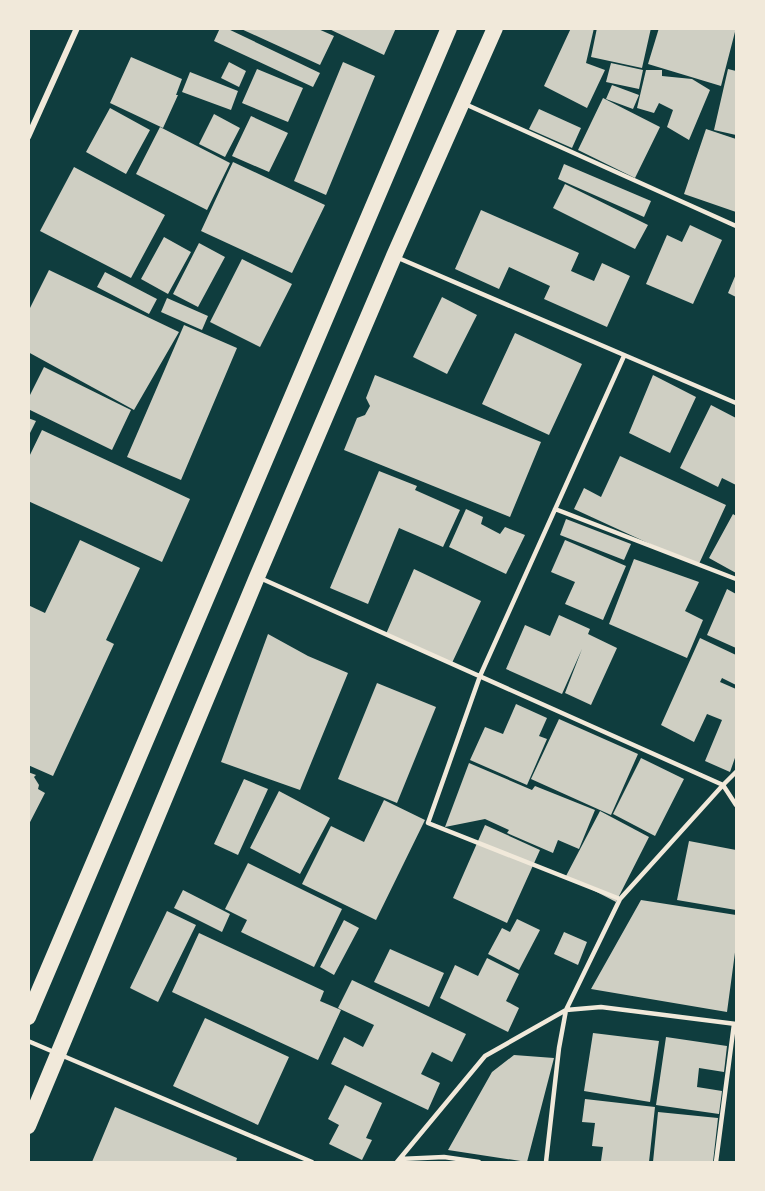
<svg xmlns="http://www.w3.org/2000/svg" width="765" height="1191" viewBox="0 0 765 1191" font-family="'Alegreya Sans',sans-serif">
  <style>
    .building { fill: #cfcfc3 }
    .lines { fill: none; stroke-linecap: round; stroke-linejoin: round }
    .service { stroke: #f1e9da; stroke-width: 4.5 }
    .minor { stroke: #f1e9da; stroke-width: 6 }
    .trunk { stroke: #f1e9da; stroke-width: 16 }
  </style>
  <rect width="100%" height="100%" fill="#0f3d3e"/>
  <path class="building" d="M220,28H226L320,73L313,87L214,41Z
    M239,28H316L334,36L320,65Z
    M327,28H396L384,55Z
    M571,28H594L586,63L605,70L587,108L544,86Z
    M597,28H651L642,68L591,57Z
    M659,28H736L721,86L648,64Z
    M131,57L182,79L176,95H178L163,128L110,103Z
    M229,62L246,71L239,87L221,78Z
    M343,62L375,76L326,195L294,181Z
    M611,63L643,70L639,89L606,82Z
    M257,69L303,88L288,122L242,103Z
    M728,69L736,71V135L714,130Z
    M646,70H662V76L692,79L710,90L689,140L667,127L673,110L659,103L654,113L637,108Z
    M190,72L238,91L231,110L182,92Z
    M612,85L639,95L633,109L606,99Z
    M603,98L660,127L635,178L578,150Z
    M110,108L150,130L126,174L86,152Z
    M539,109L581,128L572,148L529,129Z
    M214,114L240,128L225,157L199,144Z
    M251,116L288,133L269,172L232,156Z
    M160,127L230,163L207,210L136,174Z
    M706,129L736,139V212L684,194Z
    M233,162L325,205L292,273L201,231Z
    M564,164L651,201L644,217L558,179Z
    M74,167L165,215L131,278L40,231Z
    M565,184L648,225L635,249L553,208Z
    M481,210L579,253L571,271L594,281L602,263L630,276L607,327L544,299L550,286L509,267L499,289L455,269Z
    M690,225L722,240L693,304L646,284L667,235L682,242Z
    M164,237L191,252L168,294L141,279Z
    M199,243L225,257L198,307L173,294Z
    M242,259L292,284L260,347L210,322Z
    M49,270L179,332L134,410L28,352V312Z
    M105,272L157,299L149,314L97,287Z
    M736,274V297L728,293Z
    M442,297L477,315L447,374L413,357Z
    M167,298L208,316L202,330L161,312Z
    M184,325L237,348L181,480L127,457Z
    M515,333L582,364L549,435L482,404Z
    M44,367L131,410L112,450L28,409V399Z
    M375,375L541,442L510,517L344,450L357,418L365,415L370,406L366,398Z
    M653,375L696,397L670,453L629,433Z
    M711,405L736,418V485L722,478L718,487L680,468Z
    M28,418L36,421L28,437Z
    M42,430L190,499L162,562L28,501V459Z
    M620,456L726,505L698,566L574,509L584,488L601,497Z
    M379,471L417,486L415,490L460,510L443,547L399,528L368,604L330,588Z
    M466,509L483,517L481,524L500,534L505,527L525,535L506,574L449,547Z
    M733,514L736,516V573L709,558Z
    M566,519L631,544L624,560L560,535Z
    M80,540L140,568L106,640L114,644L53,776L28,765V605L45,613Z
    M565,540L626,566L603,620L565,604L575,582L551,572Z
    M634,559L699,582L685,611L703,620L687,658L609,624Z
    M414,569L481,601L452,663L386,634Z
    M727,589L736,594V648L707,635Z
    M559,615L590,629L588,634L617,648L591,705L565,693L582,649L562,694L506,669L525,625L550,636Z
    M268,634L308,656L348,673L300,790L221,762Z
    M700,638L736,655V685L722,678L720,682L736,689V755L730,772L705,761L722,720L707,714L694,742L661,725Z
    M377,683L436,707L397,803L338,779Z
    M516,704L547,718L539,736L547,739L527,785L470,760L485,727L503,734Z
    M559,719L638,754L611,815L531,779Z
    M641,758L684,779L655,836L613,814Z
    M469,763L532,790L535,786L595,810L579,849L558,840L553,853L507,833L509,830L485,819L445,827Z
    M28,772L36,775L34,777L39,785L38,789L45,793L28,826Z
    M244,779L268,789L238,855L214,844Z
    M279,791L330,818L300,874L250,848Z
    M384,800L425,820L376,920L302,884L331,826L364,842Z
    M600,811L649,837L616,902L566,876Z
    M485,825L540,850L507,923L453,898Z
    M689,841L736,850V910L677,900Z
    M248,863L342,909L314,967L241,932L247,920L225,909Z
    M183,890L230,914L222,932L174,908Z
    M641,900L736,915V945L727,1012L591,989Z
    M167,911L196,925L158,1002L130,988Z
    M517,919L540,930L519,970L488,954L502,928L510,932Z
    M344,920L359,928L334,975L320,967Z
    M564,932L587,942L578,965L554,954Z
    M199,933L324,991L320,1001L341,1010L318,1060L172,992Z
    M390,949L444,973L429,1007L374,982Z
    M487,958L519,974L506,1001L519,1008L508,1032L440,998L455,965L478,976Z
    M352,980L466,1034L452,1062L432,1052L421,1074L440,1083L428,1110L331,1064L344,1037L363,1047L374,1025L338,1008Z
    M205,1018L289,1057L258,1125L173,1086Z
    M593,1033L659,1041L650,1102L584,1091Z
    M666,1037L727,1046L724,1072L699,1068L697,1087L722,1091L719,1114L656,1105Z
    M514,1055L554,1058L527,1162L448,1150L492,1072Z
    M345,1085L382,1103L366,1138L372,1140L362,1160L329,1144L339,1125L328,1119Z
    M585,1099L655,1107L649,1162L601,1161L603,1147L592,1146L595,1123L582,1122Z
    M115,1107L237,1158L236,1162H92Z
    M658,1112L718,1118L713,1162H653Z"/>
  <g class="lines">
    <path class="service" d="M465,104L736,226
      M396,257L736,403
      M555,509L736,579
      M260,578L723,785L736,805
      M620,899L428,823L480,676L624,356
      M28,1041L312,1162
      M400,1159L444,1157L479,1162
      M397,1162L485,1056L566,1010L620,899L723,785L736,772
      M546,1162L559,1048L566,1010L601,1007L736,1024
      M716,1162L734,1024"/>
    <path class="minor" d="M28,137L77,28"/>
    <path class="trunk" d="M28,1017L449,28
      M28,1126L257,577L394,256L495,28"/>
  </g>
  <rect width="765" height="1191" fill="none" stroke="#f1e9da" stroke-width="60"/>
</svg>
